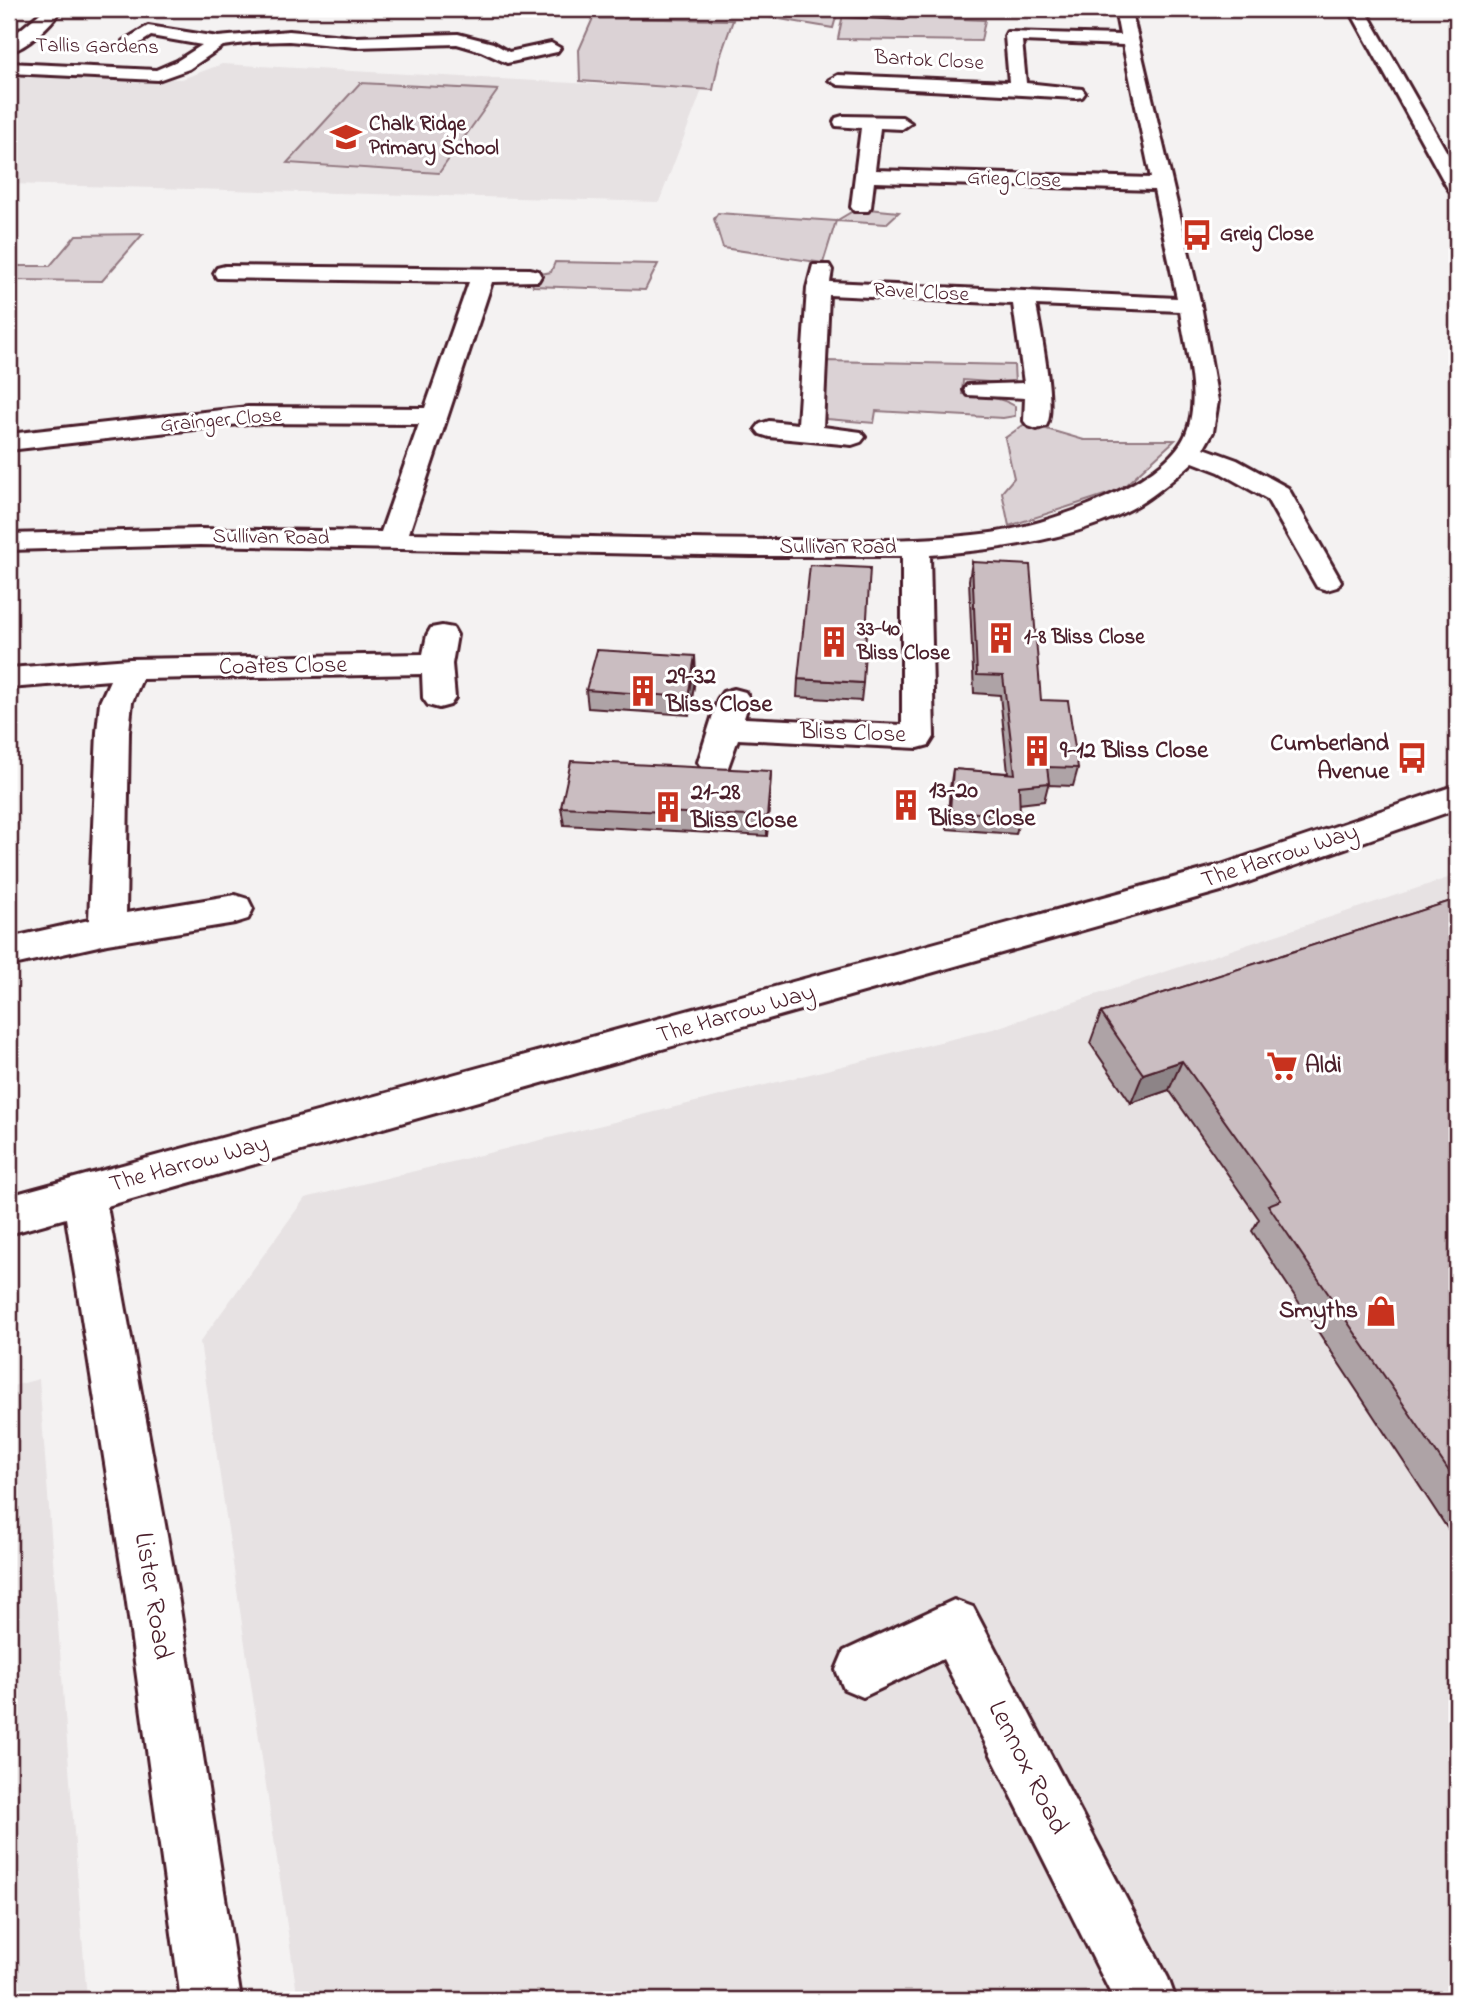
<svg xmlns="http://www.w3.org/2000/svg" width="1466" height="2009" viewBox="0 0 1466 2009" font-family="'Indie Flower',sans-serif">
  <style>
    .built { fill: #e7e2e3 }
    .green { fill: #dbd2d5; stroke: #927880; stroke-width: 2 }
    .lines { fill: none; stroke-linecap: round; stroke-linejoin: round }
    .minor-casing { stroke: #4a1f2b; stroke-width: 6 }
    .tertiary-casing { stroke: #4a1f2b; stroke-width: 6 }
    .minor { fill: #fff; fill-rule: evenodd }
    .tertiary { fill: #fff; fill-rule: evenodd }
    .wall { fill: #aea3a6; stroke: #4a1f2b; stroke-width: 2 }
    .shaded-wall { fill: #8d8487; stroke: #4a1f2b; stroke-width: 2 }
    .building { fill: #cabdc1; stroke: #4a1f2b; stroke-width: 2 }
    .labels { text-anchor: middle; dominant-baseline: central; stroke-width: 6; stroke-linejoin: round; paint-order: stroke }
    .far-street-label { font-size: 21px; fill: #4a1f2b; stroke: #fff }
    .far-poi-label { font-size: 21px; font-weight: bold; fill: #4a1f2b; stroke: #fff; text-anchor: start }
    .street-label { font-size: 24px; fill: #4a1f2b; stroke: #fff }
    .poi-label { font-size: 24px; font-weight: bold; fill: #4a1f2b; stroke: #fff; text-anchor: start }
    .near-street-label { font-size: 28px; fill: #4a1f2b; stroke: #fff }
  </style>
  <rect width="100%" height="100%" fill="#f4f2f2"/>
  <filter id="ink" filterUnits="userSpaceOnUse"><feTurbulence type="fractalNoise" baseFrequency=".0143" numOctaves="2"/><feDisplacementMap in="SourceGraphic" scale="14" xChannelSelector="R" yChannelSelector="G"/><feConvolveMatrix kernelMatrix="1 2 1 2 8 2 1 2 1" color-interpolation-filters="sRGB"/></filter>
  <g filter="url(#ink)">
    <path class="built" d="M222,64L702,90L659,202L9,184V73L182,79Z
      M1457,875V2000H298L200,1342L305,1198L993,1029Z
      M39,1379L87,2000H9V1387Z"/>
    <path class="green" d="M789,12L837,14L833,28L773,18Z
      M843,14L985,20L981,41L838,39Z
      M593,18L733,20L719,60L713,90L580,81L579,50Z
      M360,83L498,90L439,173L287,163Z
      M858,208L899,212L886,224L836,221L823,263L723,248L714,219L718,213L836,221Z
      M143,234L102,281L9,280V269L12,266H50L76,235Z
      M555,262L658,264L645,290L533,286L530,276L551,272Z
      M824,361L1014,365L1015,384L963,380L962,394C981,396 998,396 1015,406V416L1003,418L876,411L874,423L827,419L817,412Z
      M1026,423L1084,440H1175L1120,490L1009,526L1002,492L1014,478L1005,438Z"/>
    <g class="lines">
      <defs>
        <path id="minor" d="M45,9H62C50,25 28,48 9,52V39Z
          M837,9H907L912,13L904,18L844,15L838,13Z
          M1115,9H1131L1201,305L1218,401L1213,432L1204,448L1237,460L1288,488L1341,581L1337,587L1327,590L1317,587L1267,499L1219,472L1193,462C1176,477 1158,493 1138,505C1077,540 999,549 930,555L934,737L929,745L918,748L738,739L727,770L715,773L703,770L698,762L718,699L723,692L734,689L745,692L750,699L744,718L902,725V556H752L200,545L9,550V534L200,529L381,532L419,424L248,423L9,450V434L248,407L425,408L469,282L217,278L214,273L217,268L225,266L530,269L538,271L541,276L538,281L492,282L409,533C534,535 659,540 785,540C853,540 922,542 991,533C1043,526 1168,485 1187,431C1201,395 1185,349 1180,311L1036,305C1040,328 1057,410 1046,426L1037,429L1028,426L1024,421L1025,398L967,395L964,390L967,385L1024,383L1013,304L829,295L823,427L861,432L865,437L861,442L852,445L769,437L760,434L756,429L760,424L769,421L798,424L807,288L813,265H829L832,270L830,282L1177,298L1154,190L874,182L871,207L868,211H854L851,207L861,128L836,126L834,122L836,118L843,116L902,117L911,123L902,129L880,128L875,170L1151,178L1123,45L1022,41L1026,83L1082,89L1085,93L1082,97L1076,98L838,85L829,80L838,75L1009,82L1005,36L1007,32L1120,35Z
          M1349,9H1365L1457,170V193L1450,191L1447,187Z
          M148,26L218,37L289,31L356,37L458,34L493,43L509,52L551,43L560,48L557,52L507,63L481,51L457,44L356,47L289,41L253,42L223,46L189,69L158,80L9,73V63L156,70L177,61L202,45L151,36L137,45H125L123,41Z
          M442,626L453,628L457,635L452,664L455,698L450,705L439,708L428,705L423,698L422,674L142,679L132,702L129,732L126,913L235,895L248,899L253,909L248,919L235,923L107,944L9,966V938L89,920L97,732L100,702L110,680L9,688V668L130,659L423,654L427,635L431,628Z
          M954,1600L973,1607L1168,1978L1176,2000H1114L943,1659L863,1697L844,1689L836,1670L844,1651Z"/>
        <path id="tertiary" d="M1457,785V809L1228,889L107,1206L178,1596L241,2000H181L126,1596L66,1218L9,1234V1196L1221,865Z"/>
      </defs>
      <use href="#minor" class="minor-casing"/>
      <use href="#tertiary" class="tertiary-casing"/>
      <use href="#minor" class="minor"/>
      <use href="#tertiary" class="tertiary"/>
    </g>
    <path class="wall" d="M972,562L1041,700L1078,768L1073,786L1048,785L1044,801L1019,804L1020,816L1016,834L947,829L950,788L953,769L1008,773L1000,695L974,693L969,580Z
      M696,674L689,715L588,708L586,690Z
      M798,679L863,683L861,701L797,697Z
      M771,771L767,836L564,825L561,807Z
      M1457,899V1543L1252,1231L1259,1219L1169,1090L1131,1103L1090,1043L1101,1013Z"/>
    <path class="shaded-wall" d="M695,656L696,674L689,715L688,697Z
      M771,771L770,790L767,836V817Z
      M1182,1061L1169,1090L1131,1103L1143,1074Z"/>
    <path class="building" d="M972,562L1030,565L1041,700L1068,701L1078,768L1047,767L1049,783L1019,786L1020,816L950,811L953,769L1015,774L1003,676L977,675Z
      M810,565L870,568L863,683L798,679Z
      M597,650L695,656L688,697L586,690Z
      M571,761L771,771L767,817L561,807Z
      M1457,899V1483L1268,1205L1281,1200L1182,1061L1143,1074L1101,1013Z"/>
  </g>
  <defs>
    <symbol id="school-bare" viewBox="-9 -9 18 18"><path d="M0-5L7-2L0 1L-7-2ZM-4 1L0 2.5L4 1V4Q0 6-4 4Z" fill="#c8321e" stroke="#fff" stroke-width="2.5" paint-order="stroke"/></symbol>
    <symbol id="bus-bare" viewBox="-9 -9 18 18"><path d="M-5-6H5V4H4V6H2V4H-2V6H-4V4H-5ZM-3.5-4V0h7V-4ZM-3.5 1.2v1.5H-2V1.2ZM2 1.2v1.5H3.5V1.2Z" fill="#c8321e" stroke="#fff" stroke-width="2.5" paint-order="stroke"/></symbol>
    <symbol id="building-bare" viewBox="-9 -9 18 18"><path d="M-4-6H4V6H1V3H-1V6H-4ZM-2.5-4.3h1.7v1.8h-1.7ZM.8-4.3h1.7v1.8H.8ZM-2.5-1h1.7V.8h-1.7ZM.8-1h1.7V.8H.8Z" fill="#c8321e" stroke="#fff" stroke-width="2.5" paint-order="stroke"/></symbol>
    <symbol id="supermarket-bare" viewBox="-9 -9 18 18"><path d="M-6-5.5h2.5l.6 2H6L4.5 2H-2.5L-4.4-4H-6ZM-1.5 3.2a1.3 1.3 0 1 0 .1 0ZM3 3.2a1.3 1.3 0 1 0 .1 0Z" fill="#c8321e" stroke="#fff" stroke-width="2.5" paint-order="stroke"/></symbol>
    <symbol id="shop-bare" viewBox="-9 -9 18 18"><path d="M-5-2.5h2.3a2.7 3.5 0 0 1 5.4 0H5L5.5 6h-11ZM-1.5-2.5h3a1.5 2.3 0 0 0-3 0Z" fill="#c8321e" stroke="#fff" stroke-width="2.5" paint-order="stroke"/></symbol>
  </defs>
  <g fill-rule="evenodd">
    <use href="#school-bare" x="324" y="115" width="44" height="44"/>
    <use href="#bus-bare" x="1175" y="213" width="44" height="44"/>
    <use href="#building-bare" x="979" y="616" width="44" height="44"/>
    <use href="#building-bare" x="812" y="620" width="44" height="44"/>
    <use href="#building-bare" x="621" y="669" width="44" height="44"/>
    <use href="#building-bare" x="1015" y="729" width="44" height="44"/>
    <use href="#bus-bare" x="1390" y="736" width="44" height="44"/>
    <use href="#building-bare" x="884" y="783" width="44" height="44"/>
    <use href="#building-bare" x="646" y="785" width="44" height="44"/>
    <use href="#supermarket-bare" x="1260" y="1044" width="44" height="44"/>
    <use href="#shop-bare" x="1359" y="1289" width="44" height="44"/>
  </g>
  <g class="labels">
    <g class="far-street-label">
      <text transform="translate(97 47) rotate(1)">Tallis Gardens</text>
      <text transform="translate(929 61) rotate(3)">Bartok Close</text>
      <text transform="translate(1014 180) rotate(2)">Grieg Close</text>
      <text transform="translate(921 293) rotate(3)">Ravel Close</text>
      <text transform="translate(221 421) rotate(-5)">Grainger Close</text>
      <text transform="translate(271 538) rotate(1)">Sullivan Road</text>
      <text x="838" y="548">Sullivan Road</text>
    </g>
    <g class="far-poi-label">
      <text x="369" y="125">Chalk Ridge<tspan x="369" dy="24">Primary School</tspan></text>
      <text x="1220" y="235">Greig Close</text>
      <text x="857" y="630">33-40<tspan x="857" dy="24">Bliss Close</tspan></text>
      <text x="1024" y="638">1-8 Bliss Close</text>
    </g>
    <g class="street-label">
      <text transform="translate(283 667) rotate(-1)">Coates Close</text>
      <text transform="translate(853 734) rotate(2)">Bliss Close</text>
      <text transform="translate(1280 857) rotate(-18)">The Harrow Way</text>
      <text transform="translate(736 1015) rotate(-16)">The Harrow Way</text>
      <text transform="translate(189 1165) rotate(-15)">The Harrow Way</text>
    </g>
    <g class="poi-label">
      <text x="666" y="677">29-32<tspan x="666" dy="28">Bliss Close</tspan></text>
      <text x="1389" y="744" text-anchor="end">Cumberland<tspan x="1389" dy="28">Avenue</tspan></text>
      <text x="1060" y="751">9-12 Bliss Close</text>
      <text x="929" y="791">13-20<tspan x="929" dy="28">Bliss Close</tspan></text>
      <text x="691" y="793">21-28<tspan x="691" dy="28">Bliss Close</tspan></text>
      <text x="1305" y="1066">Aldi</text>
      <text x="1358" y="1311" text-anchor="end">Smyths</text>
    </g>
    <g class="near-street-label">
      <text transform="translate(152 1596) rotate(81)">Lister Road</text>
      <text transform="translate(1027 1768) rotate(63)">Lennox Road</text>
    </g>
  </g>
  <rect width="1466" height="2009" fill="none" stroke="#fff" stroke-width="35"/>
  <rect x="18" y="18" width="1431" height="1974" fill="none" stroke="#4a1f2b" stroke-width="2.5" filter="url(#ink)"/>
</svg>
